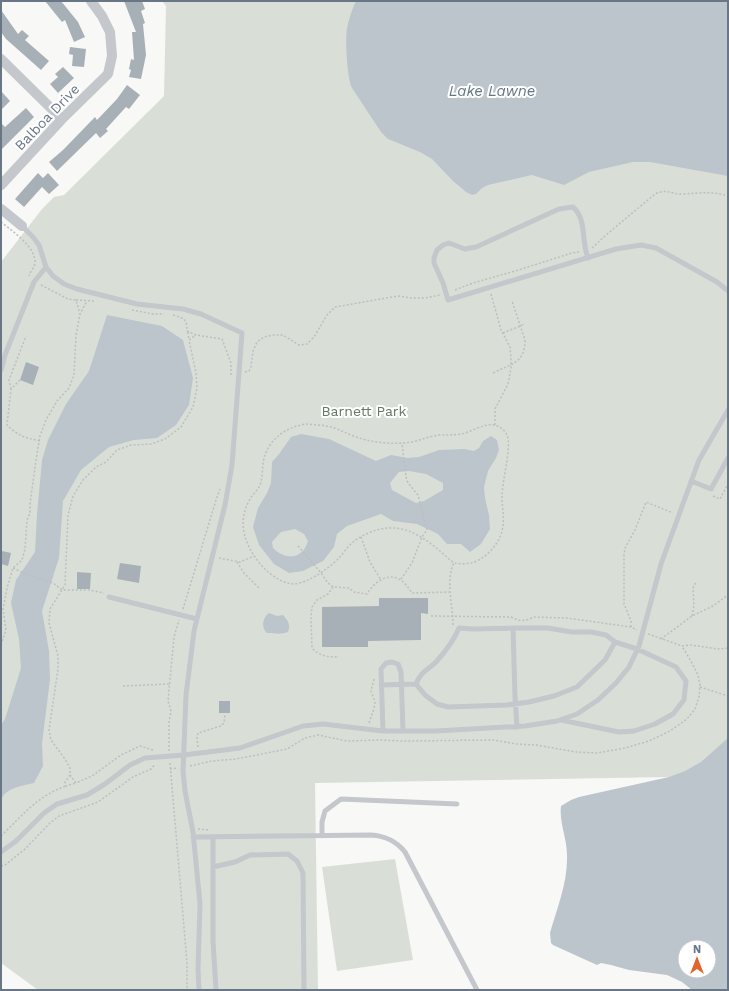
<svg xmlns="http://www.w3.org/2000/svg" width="729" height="991" viewBox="0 0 729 991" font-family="'Work Sans',sans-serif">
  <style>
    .green { fill: #d9dfd7 }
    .water { fill: #bcc5cb; fill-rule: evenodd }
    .building { fill: #a8b0b7 }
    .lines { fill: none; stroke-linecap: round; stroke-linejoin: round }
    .path { stroke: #bcbec1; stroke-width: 1.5; stroke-dasharray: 2 2; stroke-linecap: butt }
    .lane { stroke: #c4c7cb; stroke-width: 5 }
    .street { stroke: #c4c7cb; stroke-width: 10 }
    .labels { text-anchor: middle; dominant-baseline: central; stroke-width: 4; stroke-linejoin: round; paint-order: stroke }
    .street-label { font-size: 14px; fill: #687686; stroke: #fff }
    .park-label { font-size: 14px; fill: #657862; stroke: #fff }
    .water-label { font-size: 15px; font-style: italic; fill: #637782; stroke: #fff }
  </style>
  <rect width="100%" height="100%" fill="#f8f8f6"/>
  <path class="green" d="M162,1H728V776L315,783L318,990H38L1,963V262L42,209L54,197L64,195L164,96L166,6Z
    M395,859L413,960L337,971L322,867Z"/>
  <path class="water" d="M356,1H728V176L650,162H633L589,172L564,185L532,175L488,185L482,188L476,194L472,195L466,192L453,181L432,159L420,152L388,139L381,132L352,88C347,78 345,40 347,28C349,19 352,9 356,1Z
    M107,315L162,326L183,340L193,378L189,405L176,425L157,438L134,440L109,447L81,470L63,501L59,558L42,611L49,651L50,679L42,744L43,766L34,783C23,786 6,787 1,800V725L5,719L21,668L19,639L11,603L16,580L35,552L37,514L42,460L48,440L66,404L89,371Z
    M301,434L329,439L376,461L391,455L408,458L419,457L439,450L464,449L474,451L479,448L483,441L491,436L497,440L499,450L496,458L488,471L484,487L485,498L489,515L490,529L481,544L470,552L461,544H447L438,534L417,524L393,521L381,514L347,526L337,534L334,547L323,561L303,571L289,573L274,564L259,545L253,527L258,508L267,493L271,483L272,462L279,454L291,437ZM409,471L426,474L443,483V490L424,501L416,503L392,490L390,483L399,472ZM295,529L304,534L308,541C303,559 286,561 273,548L272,542L281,532Z
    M269,613L277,616L283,615C288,621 291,624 288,632C280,635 275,633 267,633C261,628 262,618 269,613Z
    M728,738V990H692L682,982L667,975L629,970L611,965L601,963L597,965L553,945L551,943L550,933C557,908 568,882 567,855C567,838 559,823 561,806L571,800L579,797L669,777L685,771L701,762ZM685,947H709V971H685Z"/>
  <path class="building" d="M45,1H61L78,22L85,37L74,42L65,20L62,22Z
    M124,1H142L145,9L141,11L145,23L143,24L146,55L141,79L129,77L131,70L129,69L131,59L134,60L132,32H136Z
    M1,10L18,34L22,30L29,36L25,40L49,61L41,70L6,39L1,32Z
    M70,47L86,49L84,67L72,66L73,55L69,54Z
    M63,67L74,78L58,93L50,84L58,77L55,74Z
    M127,85L140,95L129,109L126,107L106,129L108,131L100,138L96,133L57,171L49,162L63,150L95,117L97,120L117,99Z
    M1,91L10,101L1,110Z
    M26,108L34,117L1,150V123L5,127Z
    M38,173L43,178L48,173L59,185L49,194L42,187L24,207L15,199Z
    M26,362L39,367L33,385L20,380Z
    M2,551L11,553L8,566L1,564Z
    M120,563L141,566L139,583L117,579Z
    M77,572L91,573L90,589H77Z
    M379,598H428V614L421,613V640L368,641V647H322V607L379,606Z
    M219,701H230V713H219Z"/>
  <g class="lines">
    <path class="path" d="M1,222C12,231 35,246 35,262C35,268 30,271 29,276
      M592,248L606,235L655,194C667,188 672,195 683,194C700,193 712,191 728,196
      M41,285L68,299L76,300L80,314L87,301
      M455,290L473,283L515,271L572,253L579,252
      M491,294L501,330L510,347L511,358V368L508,384L495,409V425
      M76,300L94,301
      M132,310L153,314H164
      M173,315C184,318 187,319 187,331L196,335L222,339L231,363V376
      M188,332L189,340
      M503,333L525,324
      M245,372L249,371L251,367L253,351L257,342L264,337L273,335H283L299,345L307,344L314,337L327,315L335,307L398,296L412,298H425L440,295
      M493,373C510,364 525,364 525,340L512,301
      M20,380L11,389L7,425C18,436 26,438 40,441
      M11,389L9,380L26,336
      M306,424C317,425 328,425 337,429C342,431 346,433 351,435C371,443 392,445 412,442C421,440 430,436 439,435C447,435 454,435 462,434C473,431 484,423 495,425C500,427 505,430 507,435C512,447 502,481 502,496C502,508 505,520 502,531C499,545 484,560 471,563C466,564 460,564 455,563C450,561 445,555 440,551C423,537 405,524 381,529C371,531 361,536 353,542C347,547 343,554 338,559C328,569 308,583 294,584C284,584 274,577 267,571C248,553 235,526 249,501C252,494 259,490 261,482C263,473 262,463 265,455C272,436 288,427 306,424Z
      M713,496L720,499L728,484
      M361,537L370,562L381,580
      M298,546L321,573L328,583L333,587L349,588L354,592L367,594C374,582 389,571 402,581C406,584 409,589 412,593L449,592
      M219,558L240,562L254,556
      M237,562L244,573L260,589
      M13,568L25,574L53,583L62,590H89L104,593
      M401,579L412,563L422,537L427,530L418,495L408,483L406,477L402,443
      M333,587L328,594L317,600L312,607L311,617L312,648C319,656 328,657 339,657
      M183,609L216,500L220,489
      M431,616L511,617C518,621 526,622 533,617L567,618L631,627L637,630
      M692,616L694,605L693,588L696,582
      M453,625C453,603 445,583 454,562
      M631,627V621L624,604V555L625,548L635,530L646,502L673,513
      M648,634L682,646L691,645L718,649L728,648
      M661,639L692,616L713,606L728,595
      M1,645L6,630L3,609L7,588L13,568L22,560L25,549L27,520L30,513V504L36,460L40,436L46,420L57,401L69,388L74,375L76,335L80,314
      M123,686L169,684
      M700,687L728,696
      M369,723L374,709L375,702L371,691L374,679
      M198,747L197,738L198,733L221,726L224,723L225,715
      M153,750L140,746L121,755L92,776L76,783L70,775V768L65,759L51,740L49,730L58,669V656L49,623L50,609L65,585L68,515L73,496L83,480L96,467L106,462L117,450L131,445L151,444L165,439L181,427L193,407L197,388L196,373L189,340L196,335
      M169,751V722L171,711L168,701L174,637L179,620
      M170,763L187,963V990
      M190,766L212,761L236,759L287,749L305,738L318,735L347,741L379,740L402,741L494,740L516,744L536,745L576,752L597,753L625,748L649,741L670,731L687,719L695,709L699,697L700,685L698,675L692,663L682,646
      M170,769L177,768
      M70,775L65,782L66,786L76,783
      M198,829L210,830
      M1,836C22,816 37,796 66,786
      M1,866L5,865L24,850L50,823L59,816L98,802L133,777L151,769L155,764"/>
    <path class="lane" d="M22,226L33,237L39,245L46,267L53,276L64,284L77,289L137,304L183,309L201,314L242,333L232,465L225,505L194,631L186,695L183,771L185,791L193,832L200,904L198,969L199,990
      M588,258C581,241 587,219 573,207L559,209L476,247L465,249L449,243L443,245L437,250L434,258V263L443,283L448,300L616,249L641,245L656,248L717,282L728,291
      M1,370L5,355L34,282L46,267
      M691,481L711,489L728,458
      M109,597L197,619
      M513,628L515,697L517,727
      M416,684L425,695L437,704L448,707L507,705L529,702L554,696L577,687L605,660L615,642L637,649L676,667L686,681L684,700L673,714L655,724L634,731L619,732L561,720
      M416,684C420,672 428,670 436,662C445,652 454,640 459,628L473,629L520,628H547L572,632H591L606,635L615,642
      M381,685L416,684
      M383,731L381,669L386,663L392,662L398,664L401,672L403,731
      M322,836V822L325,811L341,799L457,804
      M193,837L371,835C386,836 396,841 405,852L477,990
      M213,837V941L216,990
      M1,852L16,841L44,813L57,804L87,795L105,784L130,765L145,758L184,755L240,748L303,726L323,724L383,731H436L525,726L557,721L577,714L598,700L616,683L629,667L639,646L661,564L699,460L728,410
      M213,867L235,862L250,855L288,854L297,861L303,873L304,990"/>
    <path class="street" d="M1,59L62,119
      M1,185L62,119L108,74L112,56L110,32L102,16L91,1
      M1,209L22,226"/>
  </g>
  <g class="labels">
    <g class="street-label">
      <text transform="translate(47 117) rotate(-46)">Balboa Drive</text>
    </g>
    <g class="park-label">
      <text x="364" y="411">Barnett Park</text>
    </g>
    <g class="water-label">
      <text x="492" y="91">Lake Lawne</text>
    </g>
  </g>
  <rect width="729" height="991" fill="none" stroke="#687686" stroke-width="4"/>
  <g transform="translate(697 959)"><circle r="19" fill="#ffffff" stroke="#c3c8cf"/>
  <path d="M0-3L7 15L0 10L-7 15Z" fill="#e1632d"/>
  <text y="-6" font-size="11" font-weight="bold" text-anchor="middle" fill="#687686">N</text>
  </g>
</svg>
